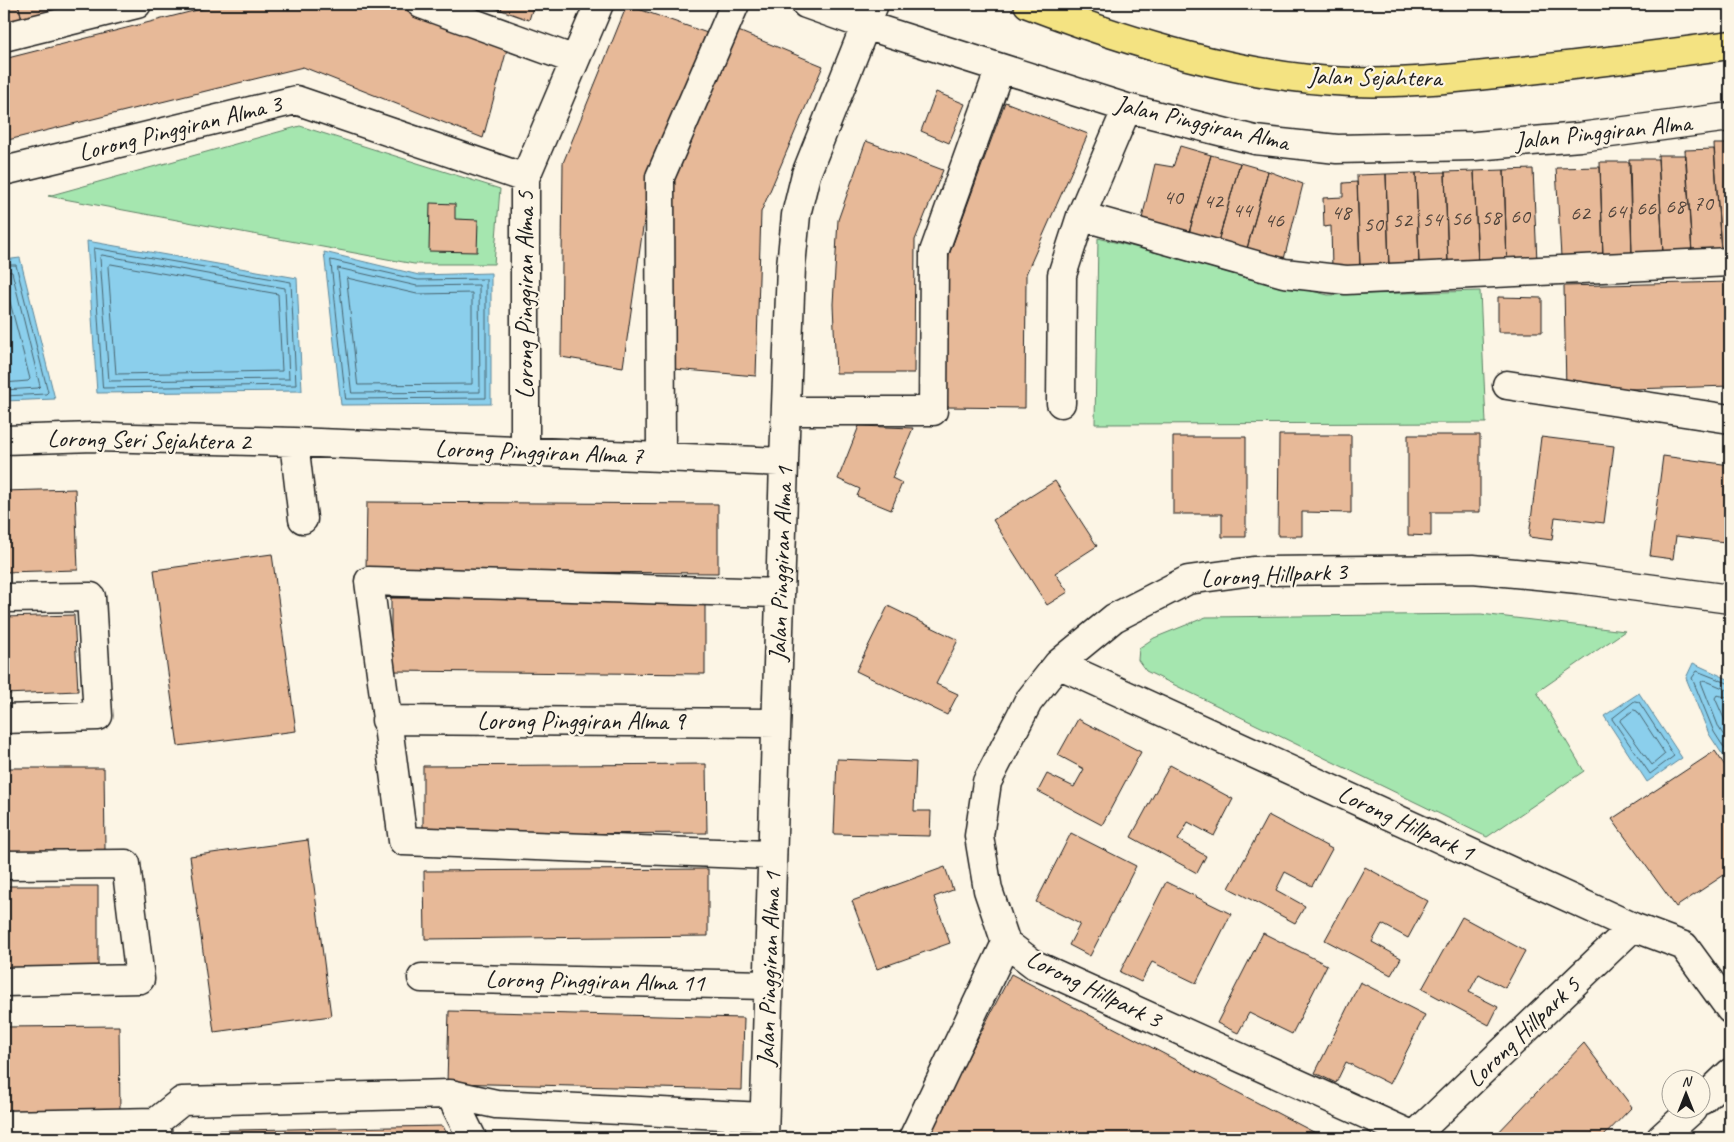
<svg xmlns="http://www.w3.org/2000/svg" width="1734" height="1142" viewBox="0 0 1734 1142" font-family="Caveat,sans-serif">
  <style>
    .green { fill: #a5e6af; stroke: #608166 }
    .water { fill: #8bcfec; stroke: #5f8799 }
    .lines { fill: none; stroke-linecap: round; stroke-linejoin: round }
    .shore { stroke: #48646f; stroke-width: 1 }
    .building { fill: #e7b998; stroke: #1c1c1c }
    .minor-casing { stroke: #1c1c1c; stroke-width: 31 }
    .major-casing { stroke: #1c1c1c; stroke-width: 31 }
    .minor { stroke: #fcf5e5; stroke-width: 28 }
    .major { stroke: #f4e382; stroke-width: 28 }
    .labels { text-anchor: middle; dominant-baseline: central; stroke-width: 4.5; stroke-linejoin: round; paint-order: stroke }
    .number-label { font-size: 22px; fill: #4f433b }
    .street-label { font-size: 25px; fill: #1c1c1c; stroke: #fcf5e5 }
  </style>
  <rect width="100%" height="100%" fill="#fcf5e5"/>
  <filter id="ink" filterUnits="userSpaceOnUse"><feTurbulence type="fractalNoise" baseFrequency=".02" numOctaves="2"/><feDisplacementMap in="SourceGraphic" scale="10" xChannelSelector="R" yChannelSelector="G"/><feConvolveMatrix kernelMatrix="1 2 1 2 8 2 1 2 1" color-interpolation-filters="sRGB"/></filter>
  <g filter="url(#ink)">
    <path class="green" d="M300,126L500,189L494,264H414L48,196Z
      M1098,238L1328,295L1480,291L1486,423L1095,424Z
      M1481,614L1625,631L1537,692L1584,771L1487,837L1146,671L1138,660L1139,648L1154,638L1206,617Z"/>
    <path class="water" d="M87,241L297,278L302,391L97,393Z
      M324,252L419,275L491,273V404L341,405Z
      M20,258L55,399L4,401V260Z
      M1693,663L1730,680V766L1709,734L1686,678Z
      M1639,693L1682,758L1647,782L1604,716Z"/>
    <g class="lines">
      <path class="shore" d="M94,248L291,282L296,385L103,388Z
        M102,255L285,288L289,379L109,381L100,258Z
        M331,260L418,280L486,279V398L346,399Z
        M111,264L278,294L282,371L116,374L108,267Z
        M4,265H16L48,392L46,394L4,396
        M338,268L417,286L479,285L480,392L352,393Z
        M4,271L12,272L40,386L38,388L4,390
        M347,278L417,294L472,293V384L358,385Z
        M4,279L30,379L28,381L4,383
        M1730,684L1697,671L1692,678L1714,732L1730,757
        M1730,691L1704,680L1701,682L1719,728L1730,745
        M1730,698L1717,695L1715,698L1730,732
        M1635,701L1639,702L1674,756L1650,774L1612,719Z
        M1634,710L1637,711L1665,754L1652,765L1620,721Z"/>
    </g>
    <path class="building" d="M4,4H18L22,19L4,23Z
      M18,4H49L51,11L22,19Z
      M49,4H79L51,11Z
      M221,4H392L507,49L483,138L303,67L4,141V59Z
      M484,4H503L501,10Z
      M503,4H534L529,20L501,10Z
      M627,5L713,35L652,165L623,367L561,357L563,163Z
      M736,30L823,66L761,212L756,376L674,369L671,187Z
      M936,92L965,104L949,143L921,131Z
      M1005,102L1088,134L1026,274L1025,408L947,407L944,339L949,255Z
      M866,141L943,170L915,240L914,373H836L833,304L838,220Z
      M1714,144H1730V251H1721Z
      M1180,146L1211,155L1187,240L1140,227L1155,164L1173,167Z
      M1714,149L1721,251L1692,253L1685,150Z
      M1211,155L1240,163L1216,249L1187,240Z
      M1658,155H1686L1692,253L1663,254Z
      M1629,159H1658L1663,254L1632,256Z
      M1600,162H1630L1632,256L1603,258Z
      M1240,163L1268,171L1245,256L1216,249Z
      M1600,167L1603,258L1561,257L1556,168Z
      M1533,169L1537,262L1507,263L1504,170Z
      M1504,170L1507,263L1478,264L1474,171Z
      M1268,171L1303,184L1282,267L1245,256Z
      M1474,171L1478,264L1448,265L1445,172Z
      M1445,172L1448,265H1419L1416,173Z
      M1416,173L1419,265L1389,267L1386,174Z
      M1386,174L1389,267L1360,268L1357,175Z
      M1357,182L1360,268L1332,269L1331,226L1324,227L1323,198L1343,197V183Z
      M430,203L455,204V219L478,220L477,252L429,251Z
      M1730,282V386L1566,391L1564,286Z
      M1498,297L1542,298V332H1498Z
      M859,426L913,428L892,478L902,483L891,510L857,496L860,489L838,479Z
      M1279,435H1351V513L1302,512V536H1278Z
      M1408,435H1480V512H1431V536L1408,535Z
      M1173,437H1246V537H1222V514H1173Z
      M1541,437L1614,446L1604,523L1555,517L1552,540L1529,537Z
      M1663,456L1730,465V500L1725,542L1676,536L1673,559L1650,556Z
      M1055,481L1097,546L1055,573L1068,592L1047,605L993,520Z
      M75,489L78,570L4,572V491Z
      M367,502L718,504V573L366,571Z
      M272,554L296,731L178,746L154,570Z
      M391,598L705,601V674L391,671Z
      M888,606L958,640L936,684L958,694L947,715L856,671Z
      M74,615L78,691L4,694V617Z
      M1078,719L1141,752L1102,825L1038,791L1047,774L1074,787L1084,769L1058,755Z
      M1715,751L1730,773V871L1676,907L1612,819Z
      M837,759L916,762L914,811H931L930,836L834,834Z
      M706,764L707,833L423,835V766Z
      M1170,765L1233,799L1214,836L1188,822L1178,840L1206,856L1197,873L1131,837Z
      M4,768H104L105,850L4,851Z
      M1268,815L1332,849L1312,886L1285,872L1276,890L1305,906L1295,923L1229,888Z
      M1071,833L1136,866L1090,956L1069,945L1080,924L1036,902Z
      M308,840L331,1016L214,1032L190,856Z
      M945,867L953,890L934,897L950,943L877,969L852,901Z
      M1365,867L1428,901L1408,938L1382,924L1372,942L1401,958L1391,975L1325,940Z
      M708,869V936L425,939L424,871Z
      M1166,882L1231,914L1196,983L1152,962L1141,982L1120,972Z
      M4,886H98V969H4Z
      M1462,917L1525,951L1505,988L1479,974L1469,992L1498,1007L1489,1025L1422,989Z
      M1263,933L1327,965L1292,1034L1249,1013L1238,1033L1217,1023Z
      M1011,974L1325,1138H926Z
      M1360,982L1425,1015L1390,1084L1346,1062L1336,1083L1315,1073Z
      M449,1011L744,1018L742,1090L447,1083Z
      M119,1026L120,1113L4,1114V1027Z
      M1584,1043L1632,1107L1602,1138H1493Z
      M443,1126L449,1138H181L188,1131Z
      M711,1136V1138H507Z"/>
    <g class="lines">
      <defs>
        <path id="minor" d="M421,4L575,60
          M806,4L865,25L1127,108L1255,140L1337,149L1475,146L1580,137L1730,117
          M4,37L137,4
          M4,171L296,100L525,178
          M1081,216L1284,273L1346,280L1730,262
          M1507,385L1730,419
          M1061,403L1062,275L1081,216L1127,108
          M787,411H933L934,252L1000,68
          M4,440L94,437L294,442L784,462
          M294,442L303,519
          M525,451V178L599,4
          M661,457L660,177L735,4
          M4,598L91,597L98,716L4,719
          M1058,664L1633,927L1684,946L1730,1009
          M386,720L776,723
          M772,855L403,841L369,581L780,593
          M4,865L126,864L140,979L4,982
          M422,978L768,985
          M450,1094L472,1138
          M1702,1100L1730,1073
          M156,1122L182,1101L450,1094L496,1104L764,1117
          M4,1125L156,1122L158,1138
          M1414,1136L1035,965L1006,943L988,890L979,836L987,782L1028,702L1058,664L1114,618L1188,580L1253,571L1473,569L1578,579L1730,599
          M764,1138L784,462L791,266L796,215L806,174L874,4
          M913,1138L1006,943
          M1412,1138L1633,927
          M1661,1138L1692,1110"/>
        <path id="major" d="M1028,4C1128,42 1243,78 1351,82C1405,84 1459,78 1513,72C1585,64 1658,55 1730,45"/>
      </defs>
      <use href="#minor" class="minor-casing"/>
      <use href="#major" class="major-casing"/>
      <use href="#minor" class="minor"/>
      <use href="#major" class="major"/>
    </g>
  </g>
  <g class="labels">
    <g class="number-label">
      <text x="1173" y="197">40</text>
      <text x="1213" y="201">42</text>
      <text x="1703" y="203">70</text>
      <text x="1675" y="206">68</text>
      <text x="1646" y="208">66</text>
      <text x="1242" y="210">44</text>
      <text x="1616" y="211">64</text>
      <text x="1341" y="212">48</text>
      <text x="1580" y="213">62</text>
      <text x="1520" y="216">60</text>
      <text x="1491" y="217">58</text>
      <text x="1461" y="218">56</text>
      <text x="1432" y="219">54</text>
      <text x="1274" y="220">46</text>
      <text x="1402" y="220">52</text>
      <text x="1373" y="224">50</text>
    </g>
    <g class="street-label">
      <text transform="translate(1375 77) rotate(1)">Jalan Sejahtera</text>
      <text transform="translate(1202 123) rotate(13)">Jalan Pinggiran Alma</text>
      <text transform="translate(180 128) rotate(-14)">Lorong Pinggiran Alma 3</text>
      <text transform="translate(1603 132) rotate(-6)">Jalan Pinggiran Alma</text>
      <text transform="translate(525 295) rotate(-90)">Lorong Pinggiran Alma 5</text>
      <text transform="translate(149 440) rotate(1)">Lorong Seri Sejahtera 2</text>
      <text transform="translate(539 452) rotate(2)">Lorong Pinggiran Alma 7</text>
      <text transform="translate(781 564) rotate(-88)">Jalan Pinggiran Alma 1</text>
      <text transform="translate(1274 575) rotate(-3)">Lorong Hillpark 3</text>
      <text x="581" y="721">Lorong Pinggiran Alma 9</text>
      <text transform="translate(1406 823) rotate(25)">Lorong Hillpark 1</text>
      <text transform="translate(769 969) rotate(-88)">Jalan Pinggiran Alma 1</text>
      <text transform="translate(595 981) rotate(1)">Lorong Pinggiran Alma 11</text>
      <text transform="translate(1094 989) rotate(26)">Lorong Hillpark 3</text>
      <text transform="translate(1523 1032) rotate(-44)">Lorong Hillpark 5</text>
    </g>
  </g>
  <rect width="1734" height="1142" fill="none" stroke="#fcf5e5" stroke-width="20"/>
  <rect x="10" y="10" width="1714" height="1122" fill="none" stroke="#1c1c1c" stroke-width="2" filter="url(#ink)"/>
  <g transform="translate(1686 1094)"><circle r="24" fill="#fcf5e5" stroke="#a29e95"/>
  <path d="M0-4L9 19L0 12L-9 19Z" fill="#1c1c1c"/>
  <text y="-8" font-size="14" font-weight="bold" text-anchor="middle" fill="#1c1c1c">N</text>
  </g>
</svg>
